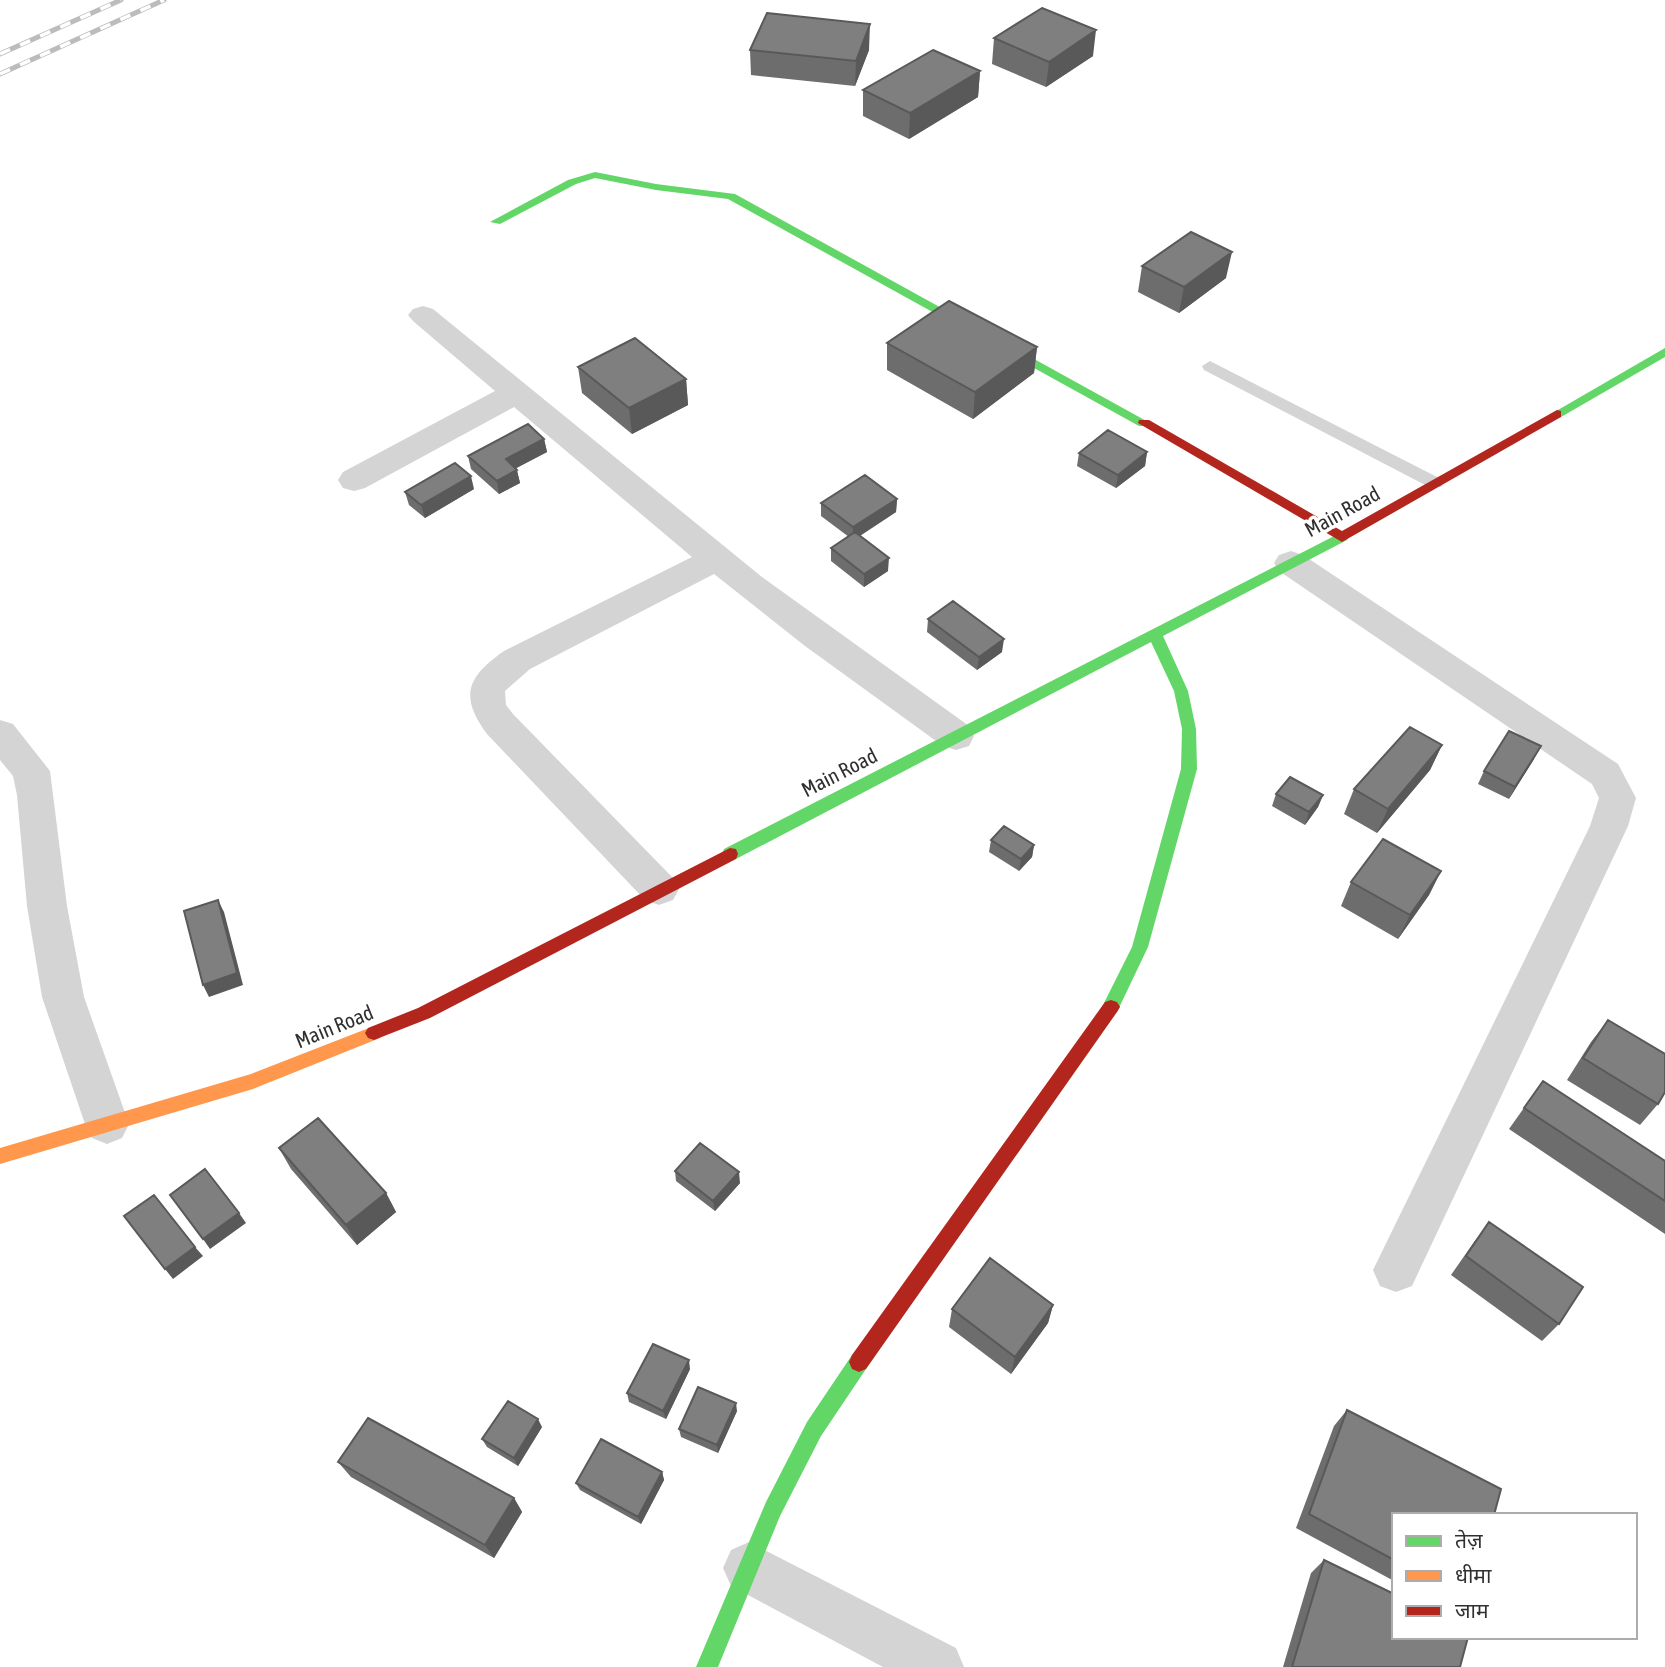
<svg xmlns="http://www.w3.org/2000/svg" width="1665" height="1667" viewBox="0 0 1665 1667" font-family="'Asap Condensed','Noto Sans Devanagari',sans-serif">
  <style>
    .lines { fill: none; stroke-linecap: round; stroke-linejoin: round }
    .lane { fill: #d4d4d4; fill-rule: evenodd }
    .street { fill: #d4d4d4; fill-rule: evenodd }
    .fast { fill: #63d668; fill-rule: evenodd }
    .slow { fill: #ff974d; fill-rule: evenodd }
    .jam { fill: #b3261e; fill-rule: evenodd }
    .rail-casing { stroke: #bcbcbc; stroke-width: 5 }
    .rail { stroke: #fff; stroke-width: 3.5; stroke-dasharray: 11; stroke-linecap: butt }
    .wall { fill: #6d6d6d }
    .shaded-wall { fill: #595959 }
    .building { fill: #7f7f7f; stroke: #595959; stroke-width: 2 }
    .labels { text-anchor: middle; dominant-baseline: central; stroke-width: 7; stroke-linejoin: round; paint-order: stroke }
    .street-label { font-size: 21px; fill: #303030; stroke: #fff }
  </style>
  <rect width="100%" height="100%" fill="#fff"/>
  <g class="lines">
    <path class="lane" d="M1210,361L1441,479L1444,483L1441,487H1429L1204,370L1202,366Z"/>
    <path class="street" d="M423,306L433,309L762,577L969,726L974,736L969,746L956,750L943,746L805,646L714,574L530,669L505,691L506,705L513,714L673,878L679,889L673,900L659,905L645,900L487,734C459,696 467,677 504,651L692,557L514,407L365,488L354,491L343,488L338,480L343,472L495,391L413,321L408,315L413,309Z
      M1291,551L1303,555L1618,764L1636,798L1628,826L1412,1286L1396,1292L1380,1286L1373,1270L1590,826L1599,798L1592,784L1279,571L1274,563L1279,555Z
      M0,720L13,724L50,771L67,906L84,997L129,1124L122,1138L107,1144L92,1138L85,1124L42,997L27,906L17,795L13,776L0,760Z
      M749,1542L956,1648L964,1667H883L731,1586L723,1568L731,1550Z"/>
    <path class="fast" d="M595,172L656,184L735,194L1150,423L1149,426H1139L728,199L656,190L595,178L576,184L500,224L490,222L568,180Z
      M1665,348V357L1561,417L1557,418L1551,414Z
      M1342,532L1349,537L1347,540L1163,636L1188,691L1196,729L1197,769L1148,947L1117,1012L1111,1014L1105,1012L1102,1007L1132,947L1181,769L1182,729L1174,691L1151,642L736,859H724L722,854L724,849Z
      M859,1352L866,1355L869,1362L866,1369L821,1436L780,1516L718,1667H696L766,1502L807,1422L852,1355Z"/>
    <path class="slow" d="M374,1026L380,1028L383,1033L380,1038L253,1089L0,1164V1148L251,1074Z"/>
    <path class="jam" d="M1557,410L1561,411V417L1342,542L1138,423L1139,420H1149L1342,531Z
      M730,848L736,849L738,854L736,859L430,1018L374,1040L368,1038L365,1033L368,1028L418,1008Z
      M1111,1000L1117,1002L1120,1007L1117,1012L866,1369L859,1372L852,1369L849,1362L852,1355L1105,1002Z"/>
    <defs>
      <path id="rail" d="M0,54L121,0
        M0,74L164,0"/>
    </defs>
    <use href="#rail" class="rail-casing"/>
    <use href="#rail" class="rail"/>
  </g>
  <path class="wall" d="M994,38L1093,56L1046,87L992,64Z
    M750,50H869L855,86L751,75Z
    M980,71L978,97L909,139L863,116V90Z
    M1142,266L1226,278L1179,313L1138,292Z
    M887,343L1037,347L1034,373L973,419L887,370Z
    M578,367L686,379L688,405L632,434L582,393Z
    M544,439L547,452L516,468L520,483L499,494L471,469L468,456Z
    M1147,452L1145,466L1116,488L1077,466L1079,453Z
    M474,489L425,518L409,505L405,492Z
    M897,499L896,512L860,536L888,571L864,587L831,561V548L849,537L821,516V503Z
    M928,619L1002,652L977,670L927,632Z
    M1442,745L1430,770L1377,833L1344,814L1354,789Z
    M1534,759L1509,799L1478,784L1484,771Z
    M1276,794L1323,795L1318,807L1305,825L1272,806Z
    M991,840L1034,845L1032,857L1019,871L989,852Z
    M1441,871L1429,895L1398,939L1341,906L1351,882Z
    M1608,1020L1658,1104L1640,1125L1567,1080L1591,1042Z
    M1543,1081L1665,1161V1234L1509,1129Z
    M279,1148L386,1193L396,1212L357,1245L291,1169Z
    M675,1171L740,1183L715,1211L676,1181Z
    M1489,1222L1559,1324L1542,1341L1451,1275L1474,1242Z
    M1053,1305L1048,1323L1011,1374L949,1327L952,1309Z
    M690,1369L666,1419L629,1402L627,1393Z
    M1347,1410L1394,1515V1581L1296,1528L1334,1426Z
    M737,1411L718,1453L681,1437L679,1429Z
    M542,1427L518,1466L487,1447L482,1439Z
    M338,1462L514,1498L522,1512L494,1558L351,1477Z
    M662,1472L664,1480L641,1524L580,1490L576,1483Z
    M1324,1560L1460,1667H1283L1311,1573Z"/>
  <path class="shaded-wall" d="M870,24L869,50L855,86L856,61Z
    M1096,30L1093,56L1046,87L1049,62Z
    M980,71L978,97L909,139L910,113Z
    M1232,252L1226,278L1179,313L1184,287Z
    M1037,347L1034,373L973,419L975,392Z
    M686,379L688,405L632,434L629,408Z
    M544,439L547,452L509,472L506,459Z
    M1147,452L1145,466L1116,488L1118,475Z
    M517,470L520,483L499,494L497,481Z
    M471,476L474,489L425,518L421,505Z
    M897,499L896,512L853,540V527Z
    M889,558L888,571L864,587V574Z
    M1004,639L1002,652L977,670L979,657Z
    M1442,745L1430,770L1377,833L1388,809Z
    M1541,746L1534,759L1509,799L1515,787Z
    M1323,795L1318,807L1305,825L1309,812Z
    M1034,845L1032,857L1019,871L1021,859Z
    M1441,871L1429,895L1398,939L1410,915Z
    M218,900L224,912L243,985L209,997L203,985Z
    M739,1172L740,1183L715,1211L713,1201Z
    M386,1193L396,1212L357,1245L346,1225Z
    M239,1213L246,1223L210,1249L203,1239Z
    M195,1247L203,1256L173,1279L165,1269Z
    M1053,1305L1048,1323L1011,1374L1015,1357Z
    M689,1360L690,1369L666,1419L663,1411Z
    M736,1403L737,1411L718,1453L717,1445Z
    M538,1419L542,1427L518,1466L514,1458Z
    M662,1472L664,1480L641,1524L638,1517Z
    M514,1498L522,1512L494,1558L485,1545Z"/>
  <path class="building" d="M1042,8L1096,30L1049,62L994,38Z
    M767,13L870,24L856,61L750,50Z
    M933,50L980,71L910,113L863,90Z
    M1191,232L1232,252L1184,287L1142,266Z
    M949,301L1037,347L975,392L887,343Z
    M635,338L686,379L629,408L578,367Z
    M528,424L544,439L506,459L517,470L497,481L468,456Z
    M1108,430L1147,452L1118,475L1079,453Z
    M455,463L471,476L421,505L405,492Z
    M865,475L897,499L853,527L821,503Z
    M855,532L889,558L864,574L831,548Z
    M953,601L1004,639L979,657L928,619Z
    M1410,727L1442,745L1388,809L1354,789Z
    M1509,731L1541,746L1515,787L1484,771Z
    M1290,777L1323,795L1309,812L1276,794Z
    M1004,826L1034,845L1021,859L991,840Z
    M1383,839L1441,871L1410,915L1351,882Z
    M218,900L237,973L203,985L184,911Z
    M1608,1020L1665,1054V1092L1658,1104L1583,1058Z
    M1543,1081L1665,1161V1201L1524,1108Z
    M318,1118L386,1193L346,1225L279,1148Z
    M700,1143L739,1172L713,1201L675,1171Z
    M205,1169L239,1213L203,1239L170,1195Z
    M154,1195L195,1247L165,1269L124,1216Z
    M1489,1222L1583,1287L1559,1324L1466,1256Z
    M990,1258L1053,1305L1015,1357L952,1309Z
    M653,1344L689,1360L663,1411L627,1393Z
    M698,1387L736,1403L717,1445L679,1429Z
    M508,1401L538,1419L514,1458L482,1439Z
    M1347,1410L1501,1489L1494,1515H1394V1560L1309,1514Z
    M368,1418L514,1498L485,1545L338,1462Z
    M601,1439L662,1472L638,1517L576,1483Z
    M1324,1560L1394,1594V1637H1468L1460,1667H1292Z"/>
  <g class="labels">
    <g class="street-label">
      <text transform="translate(1342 511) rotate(-29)">Main Road</text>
      <text transform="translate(839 772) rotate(-27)">Main Road</text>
      <text transform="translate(334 1026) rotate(-22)">Main Road</text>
    </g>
  </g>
  <rect x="1392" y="1513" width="245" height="126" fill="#ffffff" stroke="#acacac" stroke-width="2"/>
  <rect x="1406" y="1536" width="35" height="10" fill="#63d668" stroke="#acacac" stroke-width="2"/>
  <text x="1455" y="1548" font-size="21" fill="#303030">तेज़</text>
  <rect x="1406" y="1571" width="35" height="10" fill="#ff974d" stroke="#acacac" stroke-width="2"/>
  <text x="1455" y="1583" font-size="21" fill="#303030">धीमा</text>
  <rect x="1406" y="1606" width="35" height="10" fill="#b3261e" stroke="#acacac" stroke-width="2"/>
  <text x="1455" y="1618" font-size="21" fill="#303030">जाम</text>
</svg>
